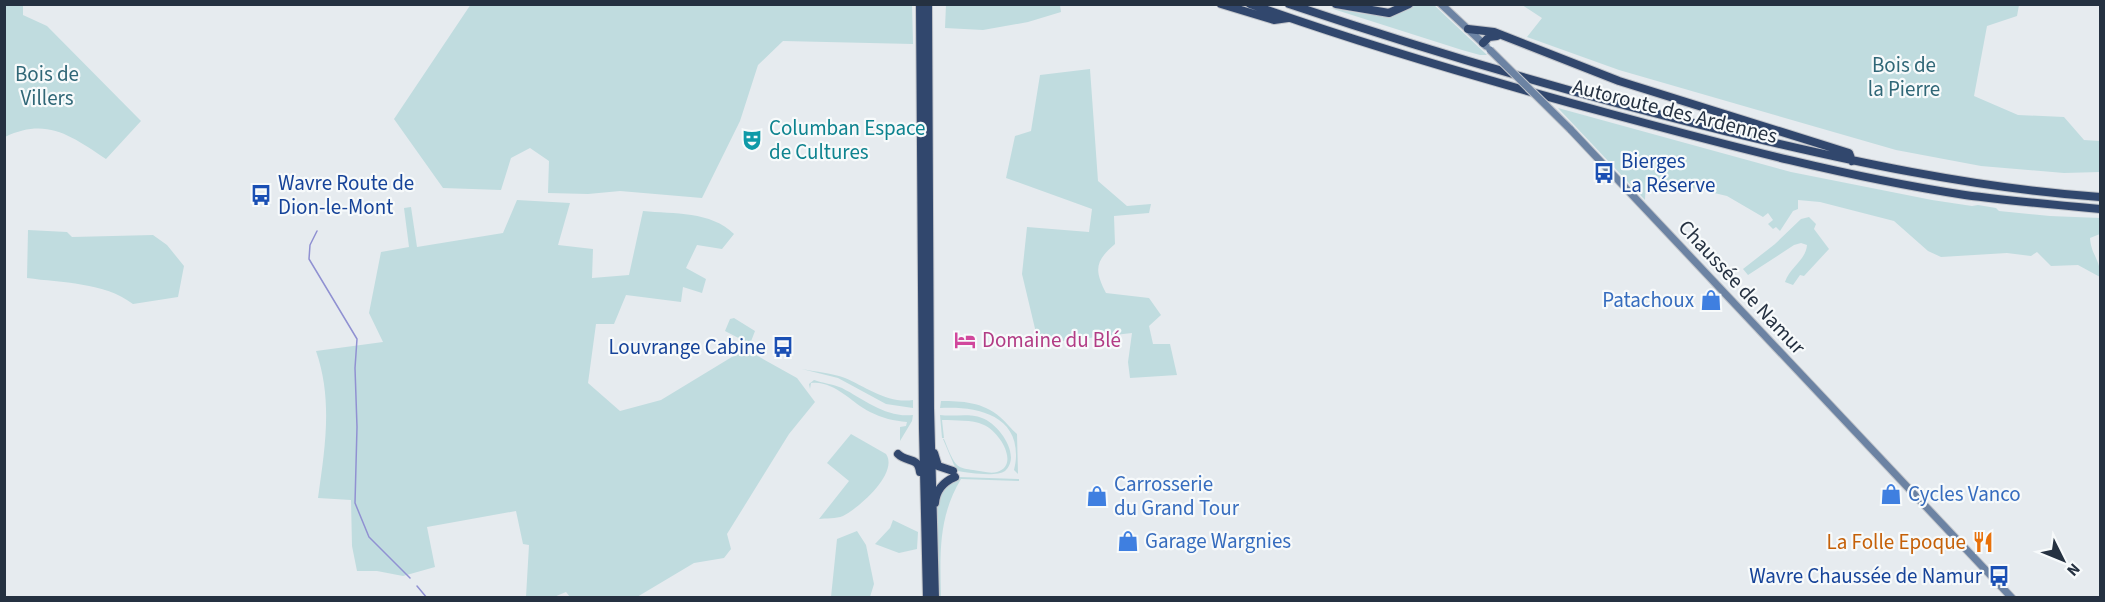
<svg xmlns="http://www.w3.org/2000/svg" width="2105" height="602" viewBox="0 0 2105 602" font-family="'Source Sans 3',sans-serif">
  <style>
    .green { fill: #c0dcdf }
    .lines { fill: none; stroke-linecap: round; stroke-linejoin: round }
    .stream { stroke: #9091d2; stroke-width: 1.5 }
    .primary-casing { stroke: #c2c5ca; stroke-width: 9 }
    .highway-casing { stroke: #c2c5ca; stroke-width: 10 }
    .primary { stroke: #6c83a3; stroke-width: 7 }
    .highway { stroke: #31476d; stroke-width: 8 }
    .primary-bridge-casing { stroke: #c2c5ca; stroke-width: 9; stroke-linecap: butt }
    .primary-bridge { stroke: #6c83a3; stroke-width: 7 }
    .labels { text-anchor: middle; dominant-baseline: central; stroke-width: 4.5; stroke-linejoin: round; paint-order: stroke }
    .park-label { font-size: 21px; fill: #306777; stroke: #f7fafb }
    .street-label { font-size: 21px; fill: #253141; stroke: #f7fafb }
    .culture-label { font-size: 21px; fill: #0d838f; stroke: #f7fafb; text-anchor: start }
    .transit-label { font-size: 21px; fill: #164399; stroke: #f7fafb; text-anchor: start }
    .shop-label { font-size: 21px; fill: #366cbe; stroke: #f7fafb; text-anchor: start }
    .hotel-label { font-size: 21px; fill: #b23c85; stroke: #f7fafb; text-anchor: start }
    .food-label { font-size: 21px; fill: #c56008; stroke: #f7fafb; text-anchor: end }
  </style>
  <rect width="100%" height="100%" fill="#e6ebef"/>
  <path class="green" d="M471,4L912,5L913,44L783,41L758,65L740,121L702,198L620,191L588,194L548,193L549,161L530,148L511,158L501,190L443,188L394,119Z
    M946,4L1060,5L1061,12L1028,22L983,30L945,28Z
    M4,5H23V15L47,26L141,121L106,159C71,136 47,117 5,137Z
    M1413,5H1434L1487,55H1480L1462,50L1330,8C1358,12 1388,23 1413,5Z
    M1522,5H2019L2017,16L1987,26L1974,96L2018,115L2064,117L2084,140L2100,141V172L2064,173L1981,166L1896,150L1619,70L1527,37L1542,18Z
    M1090,69L1098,181L1127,206L1151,204L1149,213L1114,216L1115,244C1095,261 1094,270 1106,293L1149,298L1161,315L1149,326L1153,344H1170L1177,375L1130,378L1128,362L1132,333L1019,346L1018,342L1037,337L1022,274L1027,227L1089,232L1092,209L1006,178L1015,136L1031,131L1040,75Z
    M1558,108L1791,172L1932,200L1972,206L1978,205L1996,208L1999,211L2050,216L2100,218V234L2090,238C2091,255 2101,260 2100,277L2078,265L2051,266L2037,252L2031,256L2007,253L1941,257L1928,251L1894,221L1820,202L1798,200V209L1793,211L1780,231L1776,227L1773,229L1768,224L1773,220L1768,213L1763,217L1727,196L1646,177L1645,200Z
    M517,200L570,203L558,245L593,249L592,278L629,275L643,211C674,214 711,211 734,234L722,249L697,245L686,268L706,279L702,293L683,287L681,302L626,295L614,324H596L588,383L620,411L661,400L745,349L797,378L815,402L789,434L727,534L731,549L724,558L694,563L637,597H570L566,592L554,597H526L529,545L523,544L516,511L427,527L435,567L403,576L377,571H357L352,546L351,500L318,498C325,448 333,400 316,351L383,342L369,313L381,252L409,247L404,208L411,207L417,247L503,233Z
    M1809,217L1816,224L1814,229L1829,249L1804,276L1800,275L1793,285L1785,282C1790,267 1806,260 1807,245L1801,243L1794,245L1748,275L1743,269L1775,244L1801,219Z
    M28,230L67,232L72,237L153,235L167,245L184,266L178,297L133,304C104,282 62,283 27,278Z
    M734,318L755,331L750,344L725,331L730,319Z
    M802,369C816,372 832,373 845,378C866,387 888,404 913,400V408L886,404L838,378Z
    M814,380C822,383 833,384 842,388C865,400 886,418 913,415L912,421L900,441V427L906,426L907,422C894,421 882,418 870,412C852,403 834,380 811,383L810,389L809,384Z
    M941,401C962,401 983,402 1000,417C1006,422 1011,429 1017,434L1018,474L1014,470C1015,465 1016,461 1016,456C1017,413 973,406 940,408Z
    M940,415C954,417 969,413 982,418C999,424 1022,456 1005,471C997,477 968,473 958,471L954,465L943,439H944C947,446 951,458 956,464C961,469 967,469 973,470C981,471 990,474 997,472C1020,465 1000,432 984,425C971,419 956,421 942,420L944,438H942Z
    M851,434L886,454C899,473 859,508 843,516C836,519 826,518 819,519L849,481L827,463Z
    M959,477L1019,479V481L961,479C938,517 940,554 941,597L939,598L936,502C939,492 950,480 959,477Z
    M893,520L918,532L917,549L899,553L875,544L890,528Z
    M857,531L866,545L874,584L870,597H831L837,539Z"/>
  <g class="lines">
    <path class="stream" d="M317,231L310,245L309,259L357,339L355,368L357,427L355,503L369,537L410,578
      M417,586L427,598"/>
    <defs>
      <path id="primary" d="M1441,4L1486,46
        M1570,129L2012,598"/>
      <path id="highway" d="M920,4L923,429L927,598
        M928,4L930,408L935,598
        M1221,4L1274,20L1288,18
        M1250,4C1370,47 1492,82 1615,115C1730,146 1847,177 1965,195C2010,201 2055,205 2100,209
        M1289,4C1432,52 1578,95 1725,131C1849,161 1973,188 2100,197
        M1336,4L1389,13L1409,4
        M1468,29L1494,32L1619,81L1849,153L1852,161
        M1483,43L1489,37L1497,36
        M934,453L938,466L953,471
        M898,454C907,463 918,456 920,472
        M935,503C936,490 943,482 955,477"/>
    </defs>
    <use href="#primary" class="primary-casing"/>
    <use href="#highway" class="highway-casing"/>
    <use href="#primary" class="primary"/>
    <use href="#highway" class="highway"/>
    <defs>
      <path id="primary-bridge" d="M1490,50L1570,129"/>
    </defs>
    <use href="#primary-bridge" class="primary-bridge-casing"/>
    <use href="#primary-bridge" class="primary-bridge"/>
  </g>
  <defs>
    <symbol id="theatre-bare" viewBox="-9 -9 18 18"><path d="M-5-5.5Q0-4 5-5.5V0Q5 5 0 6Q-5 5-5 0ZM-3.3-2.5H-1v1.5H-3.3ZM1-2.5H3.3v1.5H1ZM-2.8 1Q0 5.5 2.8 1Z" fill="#0f9aa8" stroke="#f7fafb" stroke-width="2.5" paint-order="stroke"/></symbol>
    <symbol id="bus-bare" viewBox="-9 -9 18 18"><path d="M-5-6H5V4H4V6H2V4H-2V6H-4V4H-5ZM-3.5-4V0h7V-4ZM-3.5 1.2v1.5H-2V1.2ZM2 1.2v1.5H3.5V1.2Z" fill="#1a4fb4" stroke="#f7fafb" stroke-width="2.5" paint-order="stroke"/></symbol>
    <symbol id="shop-bare" viewBox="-9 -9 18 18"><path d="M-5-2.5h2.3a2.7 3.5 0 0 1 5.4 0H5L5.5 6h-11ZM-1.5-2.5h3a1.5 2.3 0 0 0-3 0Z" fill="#3f7fe0" stroke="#f7fafb" stroke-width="2.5" paint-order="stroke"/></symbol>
    <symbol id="hotel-bare" viewBox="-9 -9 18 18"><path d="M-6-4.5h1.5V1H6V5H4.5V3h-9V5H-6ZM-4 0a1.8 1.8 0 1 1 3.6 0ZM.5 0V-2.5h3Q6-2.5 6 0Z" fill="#d1479c" stroke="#f7fafb" stroke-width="2.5" paint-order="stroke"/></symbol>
    <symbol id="restaurant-bare" viewBox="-9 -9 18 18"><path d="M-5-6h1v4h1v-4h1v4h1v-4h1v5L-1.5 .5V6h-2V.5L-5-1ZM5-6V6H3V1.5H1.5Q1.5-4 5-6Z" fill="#e8710a" stroke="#f7fafb" stroke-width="2.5" paint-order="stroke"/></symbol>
  </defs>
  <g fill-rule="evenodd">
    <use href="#theatre-bare" x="737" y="125" width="30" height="30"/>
    <use href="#bus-bare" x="1589" y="158" width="30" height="30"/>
    <use href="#bus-bare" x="246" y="180" width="30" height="30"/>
    <use href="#shop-bare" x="1696" y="285" width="30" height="30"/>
    <use href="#hotel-bare" x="950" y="325" width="30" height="30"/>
    <use href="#bus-bare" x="768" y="332" width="30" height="30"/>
    <use href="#shop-bare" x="1876" y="479" width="30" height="30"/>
    <use href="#shop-bare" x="1082" y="481" width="30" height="30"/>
    <use href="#shop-bare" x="1113" y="526" width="30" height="30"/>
    <use href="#restaurant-bare" x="1968" y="527" width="30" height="30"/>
    <use href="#bus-bare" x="1984" y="561" width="30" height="30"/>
  </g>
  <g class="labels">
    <g class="park-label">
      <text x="1904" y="65">Bois de<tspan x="1904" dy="24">la Pierre</tspan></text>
      <text x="47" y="74">Bois de<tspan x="47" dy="24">Villers</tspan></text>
    </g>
    <g class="street-label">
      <text transform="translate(1675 111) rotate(14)">Autoroute des Ardennes</text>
      <text transform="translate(1742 287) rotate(47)">Chaussée de Namur</text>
    </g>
    <g class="culture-label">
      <text x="769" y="128">Columban Espace<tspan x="769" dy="24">de Cultures</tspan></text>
    </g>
    <g class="transit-label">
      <text x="1621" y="161">Bierges<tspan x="1621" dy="24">La Réserve</tspan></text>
      <text x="278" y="183">Wavre Route de<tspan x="278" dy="24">Dion-le-Mont</tspan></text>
      <text x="766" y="347" text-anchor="end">Louvrange Cabine</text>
      <text x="1982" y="576" text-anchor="end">Wavre Chaussée de Namur</text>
    </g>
    <g class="shop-label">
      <text x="1694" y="300" text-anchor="end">Patachoux</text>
      <text x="1114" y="484">Carrosserie<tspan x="1114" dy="24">du Grand Tour</tspan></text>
      <text x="1908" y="494">Cycles Vanco</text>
      <text x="1145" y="541">Garage Wargnies</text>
    </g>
    <g class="hotel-label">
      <text x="982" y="340">Domaine du Blé</text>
    </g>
    <g class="food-label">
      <text x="1966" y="542">La Folle Epoque</text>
    </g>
  </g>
  <rect width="2105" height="602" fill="none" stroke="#253141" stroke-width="12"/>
  <g transform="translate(2063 560) rotate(133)" stroke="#f7fafb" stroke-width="4.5" paint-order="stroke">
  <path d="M0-4.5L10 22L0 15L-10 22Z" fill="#253141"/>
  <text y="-9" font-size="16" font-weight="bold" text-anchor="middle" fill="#253141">N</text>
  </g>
</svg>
